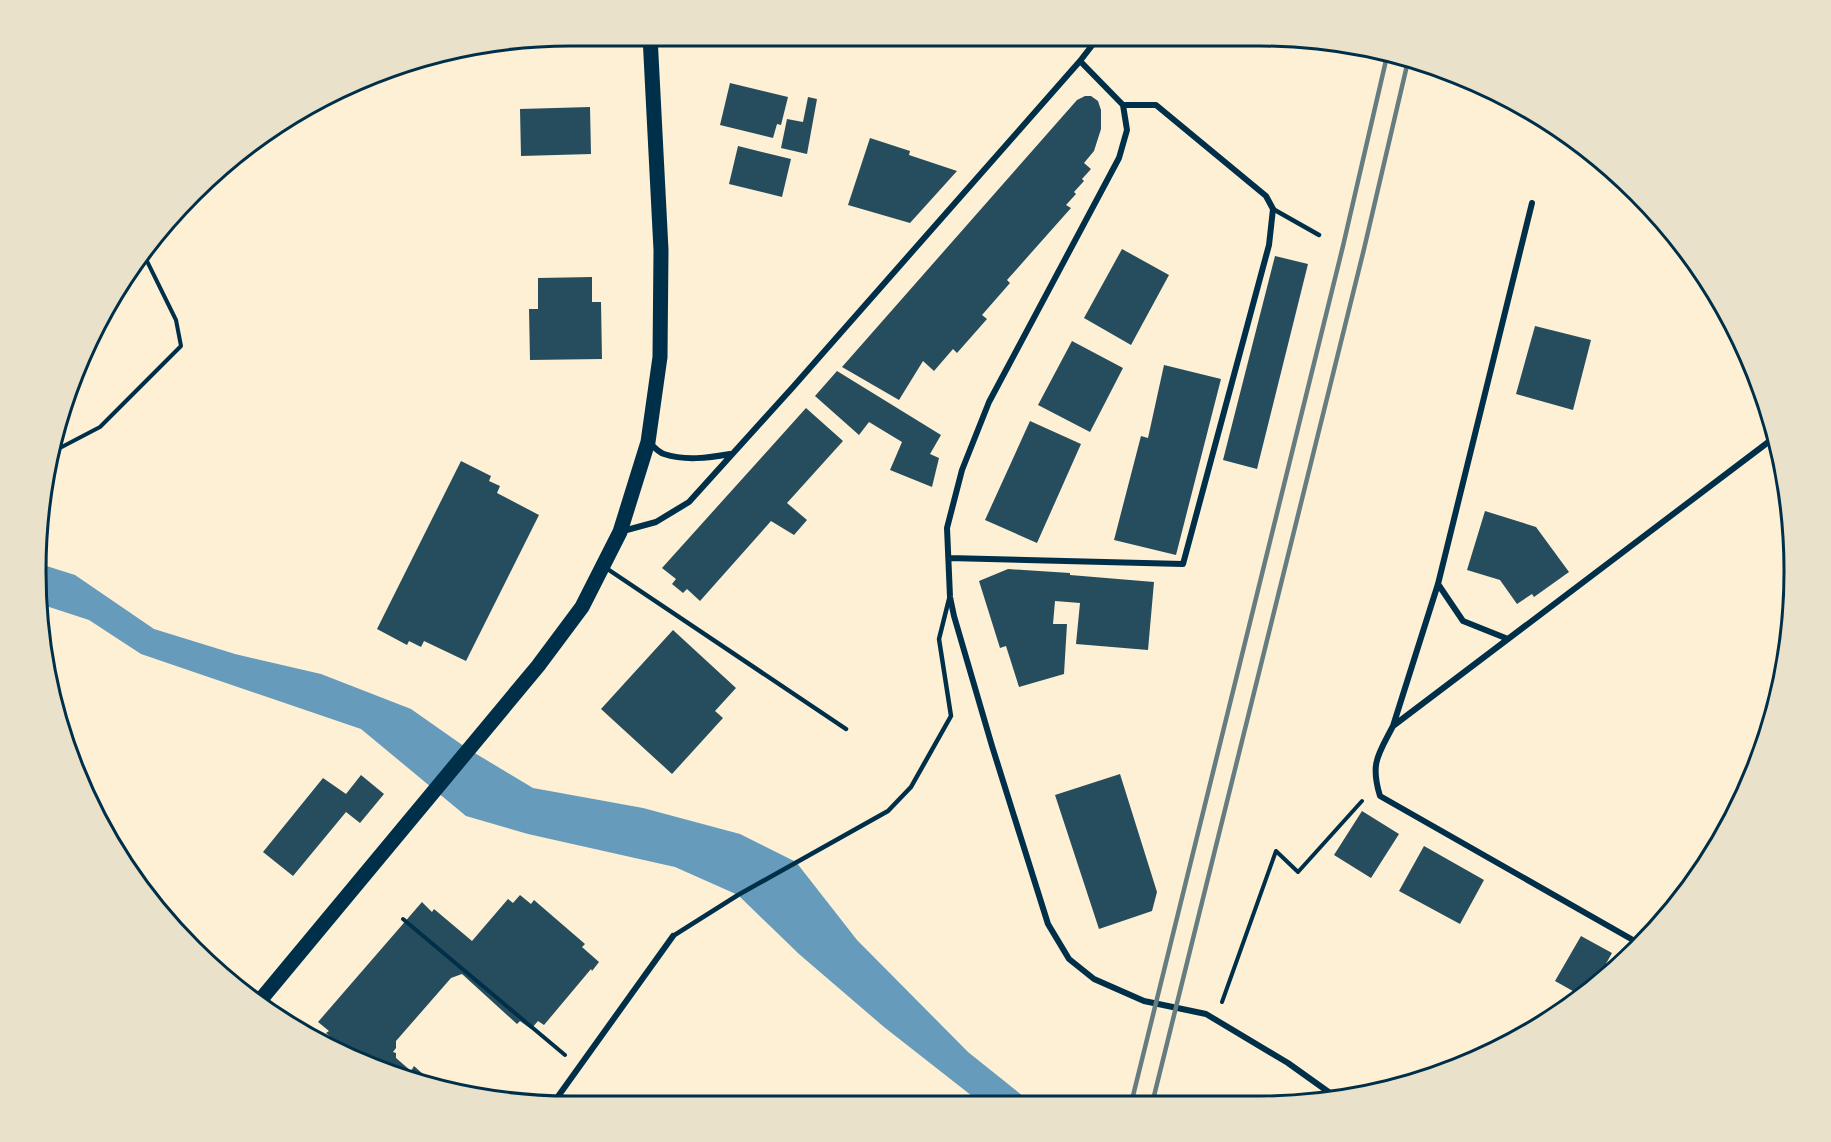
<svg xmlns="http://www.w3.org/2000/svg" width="1831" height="1142" viewBox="0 0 1831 1142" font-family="Quicksand,sans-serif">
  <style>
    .water { fill: #669bbc }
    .building { fill: #264d5e }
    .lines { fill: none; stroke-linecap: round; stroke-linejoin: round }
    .path { stroke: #003049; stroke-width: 4 }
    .service { stroke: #003049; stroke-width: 4.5 }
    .minor { stroke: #003049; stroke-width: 6 }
    .primary { stroke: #003049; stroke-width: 15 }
    .rail { stroke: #657d81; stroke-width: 4.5 }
    .rim { fill: none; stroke: #003049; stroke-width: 3 }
  </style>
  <rect width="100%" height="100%" fill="#fdf0d5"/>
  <path class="water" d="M37,563L75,575L154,629L235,654L321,674L411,709L468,749L533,788L643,808L740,834L796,862L857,940L968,1052L1033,1104L981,1103L884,1027L799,954L738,895L675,867L528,834L466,816L361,729L141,654L89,620L40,604L36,571Z"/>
  <path class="building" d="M730,83L788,97L781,125L777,124L773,138L720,125Z
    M1085,96H1091L1098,101L1101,110V129L1094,151L1084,163L1091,169L1082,179L1084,181L1074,192L1076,194L1066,205L1071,208L1007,280L1010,283L982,315L987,319L957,353L953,349L934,371L923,361L899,400L842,367L1077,100Z
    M808,97L817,99L807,154L781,148L787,119L803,122Z
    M590,107L591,154L521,156L520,109Z
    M870,138L910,151L909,155L957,171L910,223L848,205Z
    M738,146L791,159L782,197L729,184Z
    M1122,249L1169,275L1131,345L1084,318Z
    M1275,256L1308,264L1257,469L1223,460Z
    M592,277V302H601L602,359L530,360L529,309H538V278Z
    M1535,326L1591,340L1573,410L1516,394Z
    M1072,341L1123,368L1090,432L1038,405Z
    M1164,365L1221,379L1176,555L1114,540L1141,436L1148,438Z
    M837,371L941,435L930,454L939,458L932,487L890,470L902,442L869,422L859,435L815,396Z
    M806,408L843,441L787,503L807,520L794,535L771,521L700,601L687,589L683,593L672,584L676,579L662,568Z
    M1030,421L1081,444L1037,543L985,520Z
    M461,461L491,476L489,481L500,486L497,493L539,515L466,661L424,641L421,647L409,641L407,645L377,629Z
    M1485,511L1536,527L1569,572L1534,597L1532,594L1517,604L1500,580L1467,570Z
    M1008,569L1070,573V575L1154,582L1148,650L1076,644L1080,603L1055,601L1053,624H1067L1064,674L1019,687L1006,646L1000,648L979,581Z
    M673,630L736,688L715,711L723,718L672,774L601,709Z
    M1120,774L1157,892L1152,911L1099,929L1055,795Z
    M361,775L384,794L360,823L346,812L293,876L263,852L323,778L346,794Z
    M1362,811L1399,834L1371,878L1334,855Z
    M1424,846L1484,880L1460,924L1399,891Z
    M520,895L531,904L534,900L585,944L582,947L599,962L592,971L591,969L544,1025L538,1021L531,1029L520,1021L517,1024L462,974L451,978L396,1041V1048L393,1052L396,1053V1058L411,1071L414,1066L434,1084L369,1066L362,1059L360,1062L326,1033L329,1031L318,1022L422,902L432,912L434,909L472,941L508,899L513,903Z
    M1581,936L1612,953L1593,987L1580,995L1555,981Z
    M1274,1095L1291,1105H1268Z"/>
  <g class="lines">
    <path class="path" d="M56,450L100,427L181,346L176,320L143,253
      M403,919L565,1055
      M1222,1002L1276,851L1298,872L1362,801"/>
    <path class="service" d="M1273,209L1319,235
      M606,568L846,729
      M673,936L738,895L888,811L911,787L951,716L939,639L949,599"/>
    <path class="minor" d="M1080,61L1123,105L1127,130L1119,158L989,402L962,470L947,528L950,597L954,616L992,746L1048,924L1069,959L1094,979L1144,1001L1206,1014L1288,1063L1337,1098
      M649,442C653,446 658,452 664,454C685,461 708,458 730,454
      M623,531L656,522L689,502L793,387L1080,61L1097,39
      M949,558L1183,564L1269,245L1273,209L1266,196L1156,105H1123
      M1438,584L1463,621L1508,639
      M1393,726L1438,584L1532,203
      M1640,944L1380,796C1370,763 1378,755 1393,726L1775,437
      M554,1102L673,936"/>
    <path class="primary" d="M258,1003L538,666L582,607L620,532L648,442L660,357L661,250L650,36"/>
    <path class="rail" d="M1131,1104L1343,246L1387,56
      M1152,1104L1364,249L1408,61"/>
  </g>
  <path d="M0 0H1831V1142H0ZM570 46H1260A524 524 0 0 1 1784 570V572A524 524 0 0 1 1260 1096H570A524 524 0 0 1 46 572V570A524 524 0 0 1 570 46Z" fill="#e9e1ca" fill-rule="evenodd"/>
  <path class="rim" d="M570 46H1260A524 524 0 0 1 1784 570V572A524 524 0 0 1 1260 1096H570A524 524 0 0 1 46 572V570A524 524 0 0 1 570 46Z"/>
</svg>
